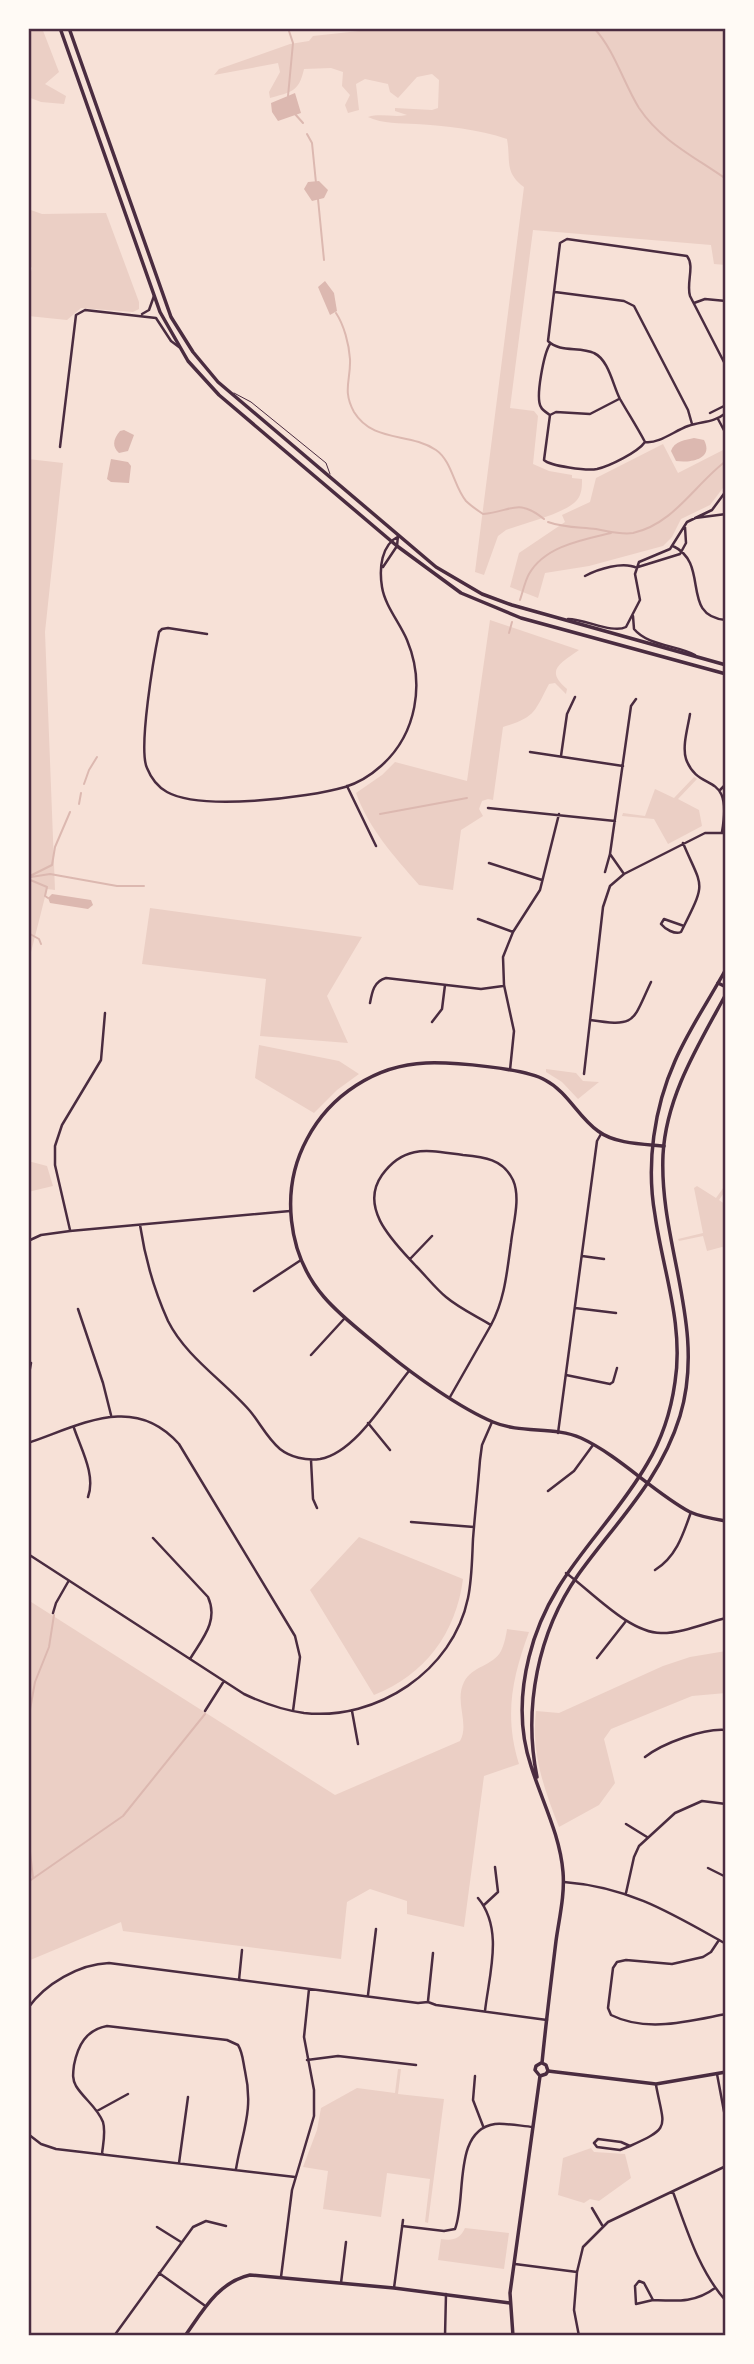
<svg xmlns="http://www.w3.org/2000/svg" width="754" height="2364" viewBox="0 0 754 2364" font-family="Roboto,sans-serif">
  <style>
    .green { fill: #ebcfc5 }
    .water { fill: #dcb8b0 }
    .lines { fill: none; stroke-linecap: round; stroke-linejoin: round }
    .stream { stroke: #dcb8b0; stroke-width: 2 }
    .service { stroke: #4a2c40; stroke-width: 1 }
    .minor { stroke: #4a2c40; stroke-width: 2.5 }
    .tertiary { stroke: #4a2c40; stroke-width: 3.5 }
    .secondary { stroke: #4a2c40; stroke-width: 3.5 }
    .primary { stroke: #4a2c40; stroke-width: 3.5 }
    .neatline { fill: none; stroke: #4a2c40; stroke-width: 2.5 }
  </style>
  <rect width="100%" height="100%" fill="#f7e1d7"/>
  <path class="green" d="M28,28H42L59,72L45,84L66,96L64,104L41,102L28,97Z
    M364,28H726V265L714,264L711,245L533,230L510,408L534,411L538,416L533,464L549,471L572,475V478L582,479C582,486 582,494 577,500C565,514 524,523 506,530L498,536L484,575L475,572L524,187C504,172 511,161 507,139C478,129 446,126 416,124C400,123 383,124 368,117C381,113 394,118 407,115L395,111V108L432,110L438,108L439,80L432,74L417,77L398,98L390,92L388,84L365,79L356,84L359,110L348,113L345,105L350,95L342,86L343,72L331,68L304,69C299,92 291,92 270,98L269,92L280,72L278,63L214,75L219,69L290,44L309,41L313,36L359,31Z
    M28,209L42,214L106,213L139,302V309L133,312L81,308L67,320L28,316V282L32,268L28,264Z
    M663,444L678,473L725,449L726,484L710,505L681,519L672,537L663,546L589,566L545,573L538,598L510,587L519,553L565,522L562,515L590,502L596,478Z
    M28,459L63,463L45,632L55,890L47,889L28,964Z
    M490,620L579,650C561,663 544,670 567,689L566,694L555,683L549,684C534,712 536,717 503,727L493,800L488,799L482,801L479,809L483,816L461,830L453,890L419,885C394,856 369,829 356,793L382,775L395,762L467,781Z
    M694,777L697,779L678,799L699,810L702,826L668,844L654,819L622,816L623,813L645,816L655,789L674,798Z
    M150,908L362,937L327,996L348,1043L260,1036L266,979L142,964Z
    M259,1045L339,1061L359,1074L337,1090L314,1113L255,1078Z
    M546,1069L576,1073L583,1081L599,1082L578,1099L562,1082L546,1072Z
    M28,1161L47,1166L53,1186L28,1192Z
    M726,1184V1190L719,1200L726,1205V1248L722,1247L707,1251L703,1236L679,1241L678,1239L703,1233L694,1188L697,1186L716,1198Z
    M359,1537L463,1579C456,1633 425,1675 374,1695L310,1590Z
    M28,1600L335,1795L460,1741C470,1723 454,1702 464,1682C472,1666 493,1666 501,1651C504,1645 506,1636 507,1629L529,1632C512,1678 504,1716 519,1764L484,1776L464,1927L407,1914V1901L370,1889L347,1902L341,1959L123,1931L121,1922L28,1961Z
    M726,1651V1693L692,1696L611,1729L604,1739L615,1783L599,1805L559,1827C544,1789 531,1753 536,1711L559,1713L663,1666L690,1657Z
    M398,2069H401L398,2094L444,2099L428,2223L425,2222L430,2179L387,2173L381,2217L323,2209L328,2171L303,2167L317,2130L321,2108L357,2088L395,2093Z
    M591,2148L594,2152L625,2154L631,2178L599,2201L590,2199L584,2203L558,2195L563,2158Z
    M465,2228L509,2233L504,2269L438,2260L441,2239C453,2241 460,2239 465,2228Z"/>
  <path class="water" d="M295,93L301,113L278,121L272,112L271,103Z
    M319,181L328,190L324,198L312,201L304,189L308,182Z
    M325,281L334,293L337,311L330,315L318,287Z
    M124,430L134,435L128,451L119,453C111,446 114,438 120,431Z
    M694,438L704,440C714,459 691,463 676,461L671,451C674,441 686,440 694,438Z
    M111,459L128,462L131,466L129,483L111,482L107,479Z
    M52,894L91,900L93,905L88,909L50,903L48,898Z"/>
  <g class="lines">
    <path class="stream" d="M594,28C615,51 623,82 639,108C661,141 695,157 726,179
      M288,96L293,43L288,28
      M295,114L303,123
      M307,134L312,143L316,183
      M318,199L324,260
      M336,313C344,325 349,344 350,359C351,380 342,390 354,412C373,443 409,432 436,450C452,461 454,487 466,501C471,506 477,510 483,514C511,512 517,497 544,519
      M548,522C565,528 579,527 596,529C608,531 621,535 633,533C674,524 695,484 726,461
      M520,600C523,591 525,581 529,574C545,546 582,540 611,533
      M509,633L512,622
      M84,784L89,770L97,757
      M79,804L81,793
      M380,814L467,798
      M28,877L52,865L55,847L70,812
      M31,877L50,874L117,886H144
      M28,879L47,887L45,896L48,898
      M30,934L39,939L41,944
      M28,1721L35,1682L49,1647L54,1615
      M28,1834L33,1878
      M28,1882L123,1816L205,1714"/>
    <path class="service" d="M234,393L251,402L326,463L330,474"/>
    <path class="minor" d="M555,292L624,301L634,306L688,410L692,424
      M694,303L705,299L726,301
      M142,314L149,310L154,296
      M726,366L690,296C686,283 695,266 687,256L567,239L560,243L548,341C560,353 580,346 594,353C609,360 613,386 620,399C628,413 637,427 645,442C659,444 674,431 688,426C702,421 713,423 726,413
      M619,399L590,414L556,412L550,415L544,460C550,466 587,471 597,469C610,466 638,452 645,442
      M710,413L726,405
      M550,415C547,413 542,410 541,407C535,398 544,353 550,344
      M718,419L726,434
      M60,447L76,315L85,310L156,318L171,341L179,347
      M695,518L726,514
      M673,546C711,564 679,616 726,620
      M383,567L397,546L398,536
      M638,567L680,554L686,543L685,527
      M585,576C598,569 623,561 637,568
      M633,616L634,629C648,646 677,645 695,655
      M568,619C585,619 613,634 626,627L640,600L635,574L639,562L670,549L687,522L712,510L726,491
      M207,634L168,628L162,629L159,632C154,656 138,749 147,768C151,778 158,787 167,792C201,811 307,798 345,787C358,783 371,775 381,766C417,734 425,683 407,640C400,623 385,606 382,587C379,568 381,545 399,536
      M690,714C688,727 682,746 686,759C699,795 733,768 722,832
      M530,752L623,766
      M561,756L567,714L575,697
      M347,786L376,846
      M720,790L726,784
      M488,808L615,821
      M683,843C702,888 707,880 684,926
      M489,863L542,880
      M605,872L610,854
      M624,874L610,854L631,706L636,699
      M478,919L513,932
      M664,919L684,926L681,932C675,935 665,929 661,924Z
      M370,1003C372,992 374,981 386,978L481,989L503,986
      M590,1020C637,1027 632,1022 651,982
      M432,1022L442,1009L445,985
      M510,1070L514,1031L504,985L503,957L513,932L540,890L559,814
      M584,1074L603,907L610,886L624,874L705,833H726
      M726,1138V1162
      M140,1225C145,1258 154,1290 168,1321C186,1357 224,1381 250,1411C260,1423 267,1438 280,1449C290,1457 306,1461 320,1459C355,1453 387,1398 409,1371
      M70,1230L55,1165V1146L62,1125L101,1060L105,1013
      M28,1241L41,1235L70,1231L290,1211
      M582,1256L604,1259
      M410,1259L432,1236
      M254,1291L301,1260
      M575,1308L616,1313
      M78,1309L103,1383L111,1415
      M311,1355L344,1319
      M566,1375L610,1384L613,1382L617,1368
      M28,1379L31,1363
      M450,1397L491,1325C505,1299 507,1271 511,1243C513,1224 521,1198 513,1180C503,1159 484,1157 463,1155C430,1151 405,1143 382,1175C358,1209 395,1243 416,1266C426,1276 435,1288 446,1297C459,1308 476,1316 491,1325
      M368,1423L390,1450
      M74,1428C81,1449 96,1475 88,1497
      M558,1433L597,1141L601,1134
      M28,1443C81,1425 134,1393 179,1444L295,1636L300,1657L293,1711
      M311,1460L313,1499L317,1508
      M548,1491L574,1471L593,1445
      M411,1522L474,1527
      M153,1538L208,1597C219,1621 202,1639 190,1659
      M28,1554L244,1694C263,1703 282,1710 304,1713C377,1721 453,1671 468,1598C472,1579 472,1559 473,1539C475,1513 478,1486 480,1460L482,1445L492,1422
      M655,1570C676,1557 683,1535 691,1512
      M566,1573C591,1591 630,1634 662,1633C683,1633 705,1623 726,1618
      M53,1613L56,1603L68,1582
      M597,1658L626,1621
      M205,1711L224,1681
      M352,1711L358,1744
      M645,1757C663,1743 704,1728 726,1730
      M626,1824L647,1837
      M708,1868L726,1877
      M564,1882C629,1887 671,1913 726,1944
      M626,1893L634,1857L639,1846L675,1813L702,1801L726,1804
      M478,1898C504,1929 489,1975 485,2011
      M484,1905L498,1892L495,1867
      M719,1940L711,1952L703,1957L672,1964L626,1960L617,1962L613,1968L608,2008L611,2015C647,2033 689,2021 726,2014
      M239,1980L242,1950
      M368,1995L376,1929
      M428,2001L433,1953
      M28,2008C45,1984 79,1964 109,1963L418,2003L428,2002L436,2005L547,2020
      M307,2060L338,2056L416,2065
      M717,2074L726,2122
      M475,2076L473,2100L483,2126
      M97,2111L128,2094
      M28,2134L41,2144L56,2149L295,2177
      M598,2139L621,2142L630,2146L620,2150L597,2147L594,2143Z
      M630,2146C672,2127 664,2128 656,2085
      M102,2154C103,2144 106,2132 103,2122C97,2107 84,2099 76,2086C72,2079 73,2073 74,2065C78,2045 86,2030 107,2026L227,2040L238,2045C243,2053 243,2062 245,2071C254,2111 242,2132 236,2169
      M179,2163L188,2097
      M673,2192C687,2230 699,2271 726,2301
      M592,2208L602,2225
      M402,2226L444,2231L455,2229C467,2199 452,2130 495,2124C507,2123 521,2126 533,2127
      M157,2227L181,2242
      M515,2264L577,2272
      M159,2273L204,2305
      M281,2277L292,2190L314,2116V2090L304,2037L309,1989
      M639,2281L644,2283L653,2300L636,2304L635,2286Z
      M341,2283L346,2242
      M394,2288L403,2220
      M653,2300C677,2301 695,2303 715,2288
      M114,2336L193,2227L206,2221L226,2226
      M445,2336L446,2294
      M579,2336L574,2310L577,2272L583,2247L608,2222L726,2166"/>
    <path class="tertiary" d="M718,983L726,987
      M664,1146C643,1144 615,1144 598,1131C578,1117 568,1092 545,1080C524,1068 452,1062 426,1063C376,1065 330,1095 307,1139C280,1189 287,1254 324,1297C342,1318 366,1335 387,1353C415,1376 460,1408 493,1422C521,1434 554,1426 581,1438C620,1456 653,1492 690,1512C701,1517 714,1519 726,1521
      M548,2071L656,2084L726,2072
      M185,2336C202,2312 218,2282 250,2275L394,2288L510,2303"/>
    <path class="secondary" d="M537,1777C523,1708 538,1632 578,1575C616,1522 660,1481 680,1416C707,1327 659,1244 663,1155C666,1096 699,1044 726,994
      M542,2063C546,2022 551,1982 556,1941C559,1919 565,1895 563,1872C560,1835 542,1801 531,1766C519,1730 520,1693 529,1657C549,1574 607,1533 647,1464C662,1439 671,1411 675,1382C684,1325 663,1271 655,1215C646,1164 654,1108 675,1061C689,1029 709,1000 726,969
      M540,2076L546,2074L548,2071L546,2065L542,2063
      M540,2076L535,2070L536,2066L541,2063
      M513,2336L510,2293L540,2076"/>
    <path class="primary" d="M60,28L160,312L188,361L219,395L397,546L461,593L521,618L726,674
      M69,28L171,317L193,352L218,382L436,567L482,594L512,605L726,665"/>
  </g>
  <rect width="754" height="2364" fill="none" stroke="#fffaf5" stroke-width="60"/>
  <rect x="30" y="30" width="694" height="2304" class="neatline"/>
</svg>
